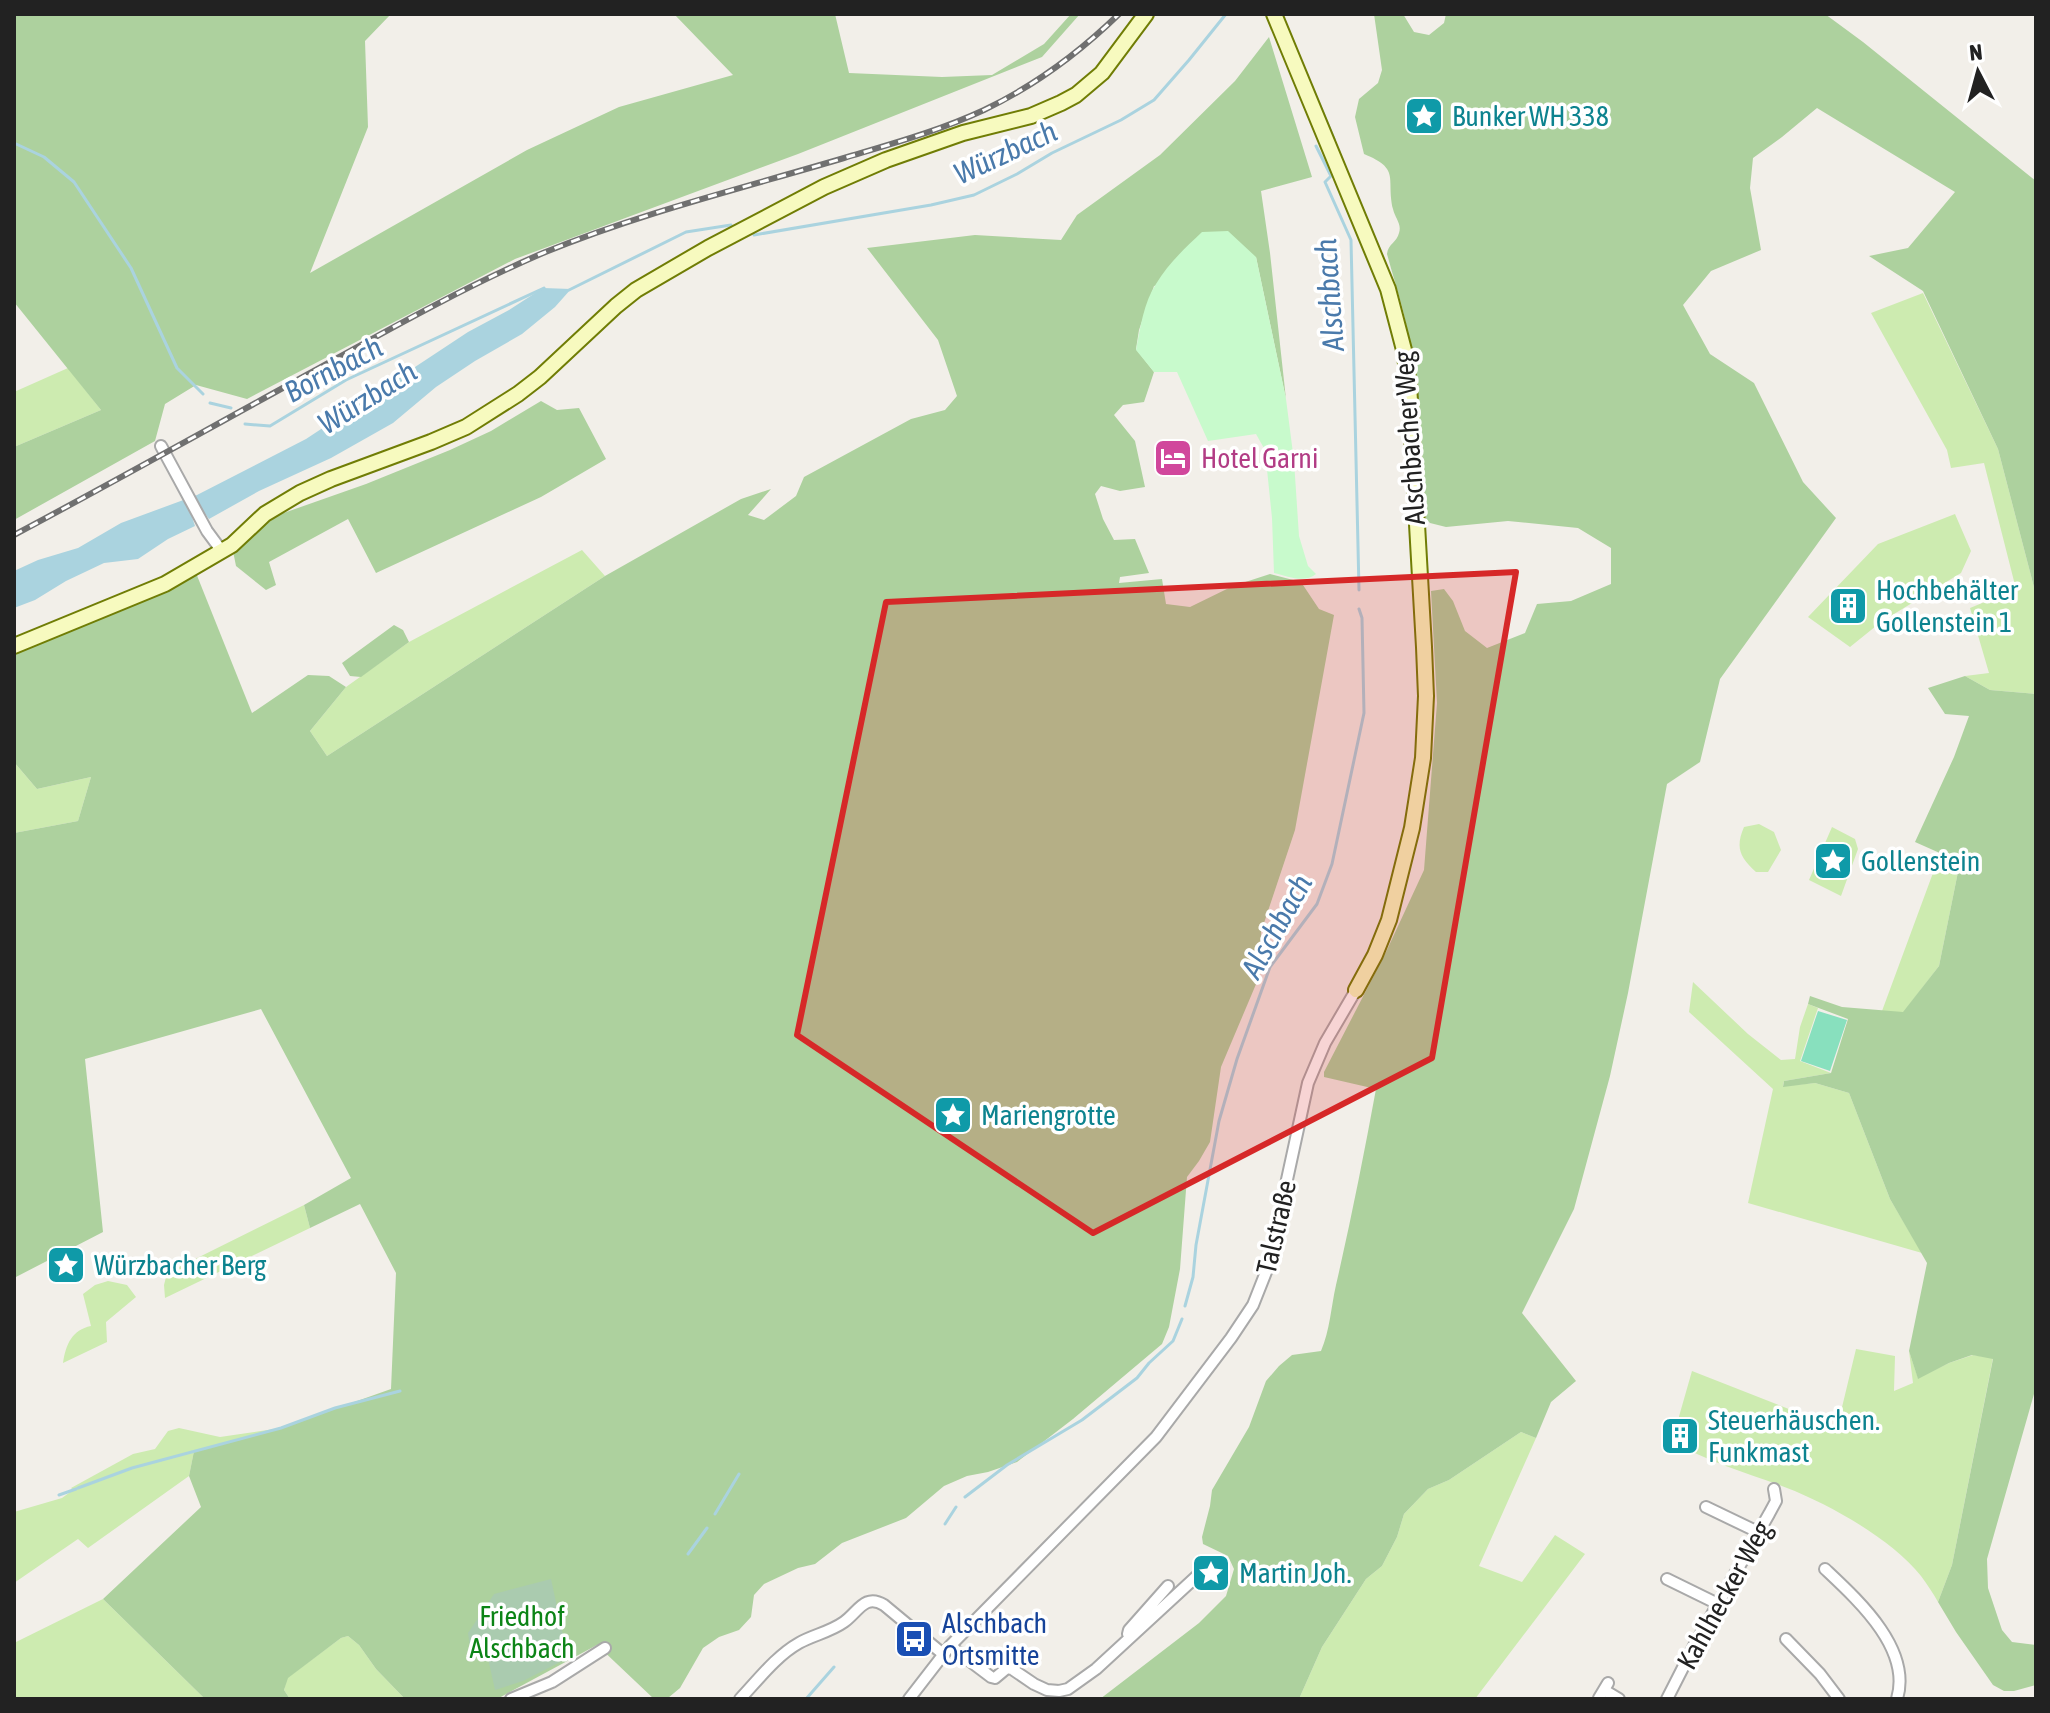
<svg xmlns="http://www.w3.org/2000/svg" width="2050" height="1713" viewBox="0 0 2050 1713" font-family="'Asap Condensed',sans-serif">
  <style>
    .grass { fill: #cdebb0 }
    .forest { fill: #add19e }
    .cemetery { fill: #aacbaf }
    .park { fill: #c8facc }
    .pitch { fill: #88e0be }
    .water { fill: #aad3df }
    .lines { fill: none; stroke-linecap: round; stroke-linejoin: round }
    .stream { stroke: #aad3df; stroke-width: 3 }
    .street-casing { stroke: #a9a9a9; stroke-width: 14 }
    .secondary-casing { stroke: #707d05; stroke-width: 18 }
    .street { stroke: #fff; stroke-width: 10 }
    .secondary { stroke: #f7fabf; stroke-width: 14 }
    .rail-casing { stroke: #707070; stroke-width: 6 }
    .rail { stroke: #fff; stroke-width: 3; stroke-dasharray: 9; stroke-linecap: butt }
    .marked { fill: #d62828; fill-opacity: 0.2; stroke: #d62828; stroke-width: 6; stroke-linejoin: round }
    .labels { text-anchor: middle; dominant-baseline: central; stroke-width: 7; stroke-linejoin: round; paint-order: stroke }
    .culture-label { font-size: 28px; fill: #0d838f; stroke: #fff; text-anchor: start }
    .street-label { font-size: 28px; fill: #222; stroke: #fff }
    .hotel-label { font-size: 28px; fill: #b23c85; stroke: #fff; text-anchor: start }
    .park-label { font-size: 28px; fill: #0c8416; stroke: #fff }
    .transit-label { font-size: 28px; fill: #164399; stroke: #fff; text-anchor: start }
    .water-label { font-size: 30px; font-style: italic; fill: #4a7aab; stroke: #fff }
  </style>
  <rect width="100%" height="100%" fill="#f2efe9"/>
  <path class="grass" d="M1923,293L1998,449L2036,595V694L1990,690L1965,676L1989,673L1970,608L2016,589L1984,463L1951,468L1947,450L1871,313Z
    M68,368L101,410L14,447V392Z
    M1955,514L1971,551L1961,573L1881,622L1850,647L1808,617L1878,544Z
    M582,550L605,576L327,756L310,731L346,687L409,642Z
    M14,762L37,789L91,777L78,821L14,833Z
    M1759,824L1774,832L1781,850L1768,872H1756C1740,857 1735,848 1744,827Z
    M1832,827L1855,839L1858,849L1841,896L1809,880Z
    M1940,854L1960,862L1939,966L1903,1013L1882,1011Z
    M1693,982L1748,1034L1781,1060L1795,1059L1800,1027L1808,1004L1818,1008L1800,1061L1831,1073L1784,1081L1783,1086L1815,1083L1849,1093L1890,1199L1922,1253L1748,1203L1773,1089L1689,1012Z
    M304,1205L310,1228L165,1298L164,1285L167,1273Z
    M108,1281L127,1285L136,1297L106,1322L107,1342L63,1363C66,1344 72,1330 91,1326L83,1294L95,1285Z
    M1856,1349L1895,1356L1894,1391L1913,1383L1909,1351L1918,1378L1949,1363L1973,1355L1993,1358L1952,1565L1938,1602C1933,1593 1927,1584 1921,1576C1893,1540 1829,1504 1787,1488C1748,1473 1707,1462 1672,1441L1692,1371L1837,1428Z
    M179,1428L220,1437L281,1428L194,1451L189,1476L88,1548L78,1539L14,1583V1512L62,1498L73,1490L71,1488L133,1454L155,1449L168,1431Z
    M1521,1432L1536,1438L1479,1566L1522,1582L1555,1535L1585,1554L1475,1699H1299L1322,1647L1366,1579L1382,1566L1397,1537L1404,1514L1428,1489L1449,1480Z
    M103,1599L205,1699H14V1643Z
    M348,1636L359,1645L376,1669L405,1699H290L284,1690L287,1678L341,1638Z"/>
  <path class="forest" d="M14,14H391L365,41L368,127L310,273L527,150L619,107L733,75L674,14H835L849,73L942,77L992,75L1044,44L1071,14H1080L1042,57L798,154L515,259L247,399L196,385L165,404L155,441L14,520V447L101,410L14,302Z
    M1374,14H1403L1414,32L1429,35L1444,23L1446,14H1825L1863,42L2036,181V595L1998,449L1923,291L1869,256L1908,248L1955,192L1817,108L1782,137L1753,158L1750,188L1761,250L1711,271L1683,305L1710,354L1754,383L1803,482L1836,518L1720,679L1700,762L1667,784L1628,993L1610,1076L1574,1209L1522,1313L1576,1381L1551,1402L1536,1438L1521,1432L1449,1480L1428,1489L1404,1514L1397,1537L1382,1566L1366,1579L1322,1647L1299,1699H1100L1199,1623L1226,1596L1234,1569L1228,1556L1203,1544L1202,1537L1210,1506L1212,1490L1249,1427L1266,1381L1279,1366L1292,1355L1321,1351C1330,1330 1331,1307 1336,1285C1351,1220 1364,1154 1376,1089L1324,1077V1072L1386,952L1424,870L1437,703L1431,591L1444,589L1453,601L1465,631L1487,648L1525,633L1537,604L1571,601L1611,584V548L1578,528L1508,521L1446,527L1430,523L1426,519C1422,457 1421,394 1408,333C1403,306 1394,280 1387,254C1388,244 1397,242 1399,233C1402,224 1395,218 1393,209C1386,178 1401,169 1364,154L1355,117L1359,99L1378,83L1382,70Z
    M1269,37L1312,177L1261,191L1270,253L1286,399L1256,257L1154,286L1139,330L1136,349L1154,372L1144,402L1123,405L1114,415L1135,441L1145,487L1120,491L1101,486L1095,494L1103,519L1114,540L1135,539L1149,573L1120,577L1119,583L1162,579L1166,604L1190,607L1233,586L1270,574L1301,582L1319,609L1334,615L1295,830L1261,932L1262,970L1221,1067L1210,1142L1199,1161L1187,1177L1180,1269L1169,1327L1162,1344L1073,1419L1017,1462L988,1472L967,1476L944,1486L906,1518L842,1543L815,1564L798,1568L764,1584L754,1595L751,1617L739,1630L719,1637L703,1648L680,1688L668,1698L654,1699L597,1645L497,1699H405L376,1669L359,1645L348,1636L341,1638L288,1678L284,1690L290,1699H205L103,1599L201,1507L189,1476L194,1451L281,1428L391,1389L396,1273L360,1204L310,1228L304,1205L351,1178L261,1009L85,1059L103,1232L14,1278V833L78,821L91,777L37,789L14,762V653L196,573L252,713L308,675L329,676L346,687L310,731L327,756L605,576L741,499L771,489L748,515L764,520L796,496L804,477L911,419L945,410L957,396L938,340L867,248L975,235L1061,240L1077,215L1160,155L1235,81Z
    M541,401L557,410L579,408L606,459L541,497L376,573L348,519L269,562L276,585L266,590L236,566L233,551L278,515L366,484L450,450L491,431Z
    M394,625L403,630L409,642L361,677L350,676L342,663Z
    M1965,676L1990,690L2036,694V1387L1987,1559L1988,1588L2002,1630L2012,1642L2036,1645V1685L2014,1691H2004L1993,1685L1956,1632L1938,1602L1952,1565L1993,1359L1972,1355L1949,1363L1918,1379L1909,1351L1927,1263L1890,1199L1849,1093L1815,1083L1783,1087L1784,1081L1831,1073L1848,1019L1808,1004L1810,996L1842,1007L1903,1012L1939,966L1960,862L1915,842L1954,757L1969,716L1945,714L1928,688Z"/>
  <path class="cemetery" d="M551,1579L568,1658L523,1681L495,1690L485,1645L470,1647L468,1633L494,1594Z"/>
  <path class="park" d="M1228,231L1256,257L1286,399L1294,461L1299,536L1308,566L1316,574C1304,584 1288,576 1274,573L1272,518L1265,450L1256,434L1208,441L1177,372H1154L1136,350C1140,328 1144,302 1156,284C1168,264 1185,248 1202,232Z"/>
  <path class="pitch" d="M1818,1011L1847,1020L1830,1071L1801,1061Z"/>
  <path class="water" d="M543,288L571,289L555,307L522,334L475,361L436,387L393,423L331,458L259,491L209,519L198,504L189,508L195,526L168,539L138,559L104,563L66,581L35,600L14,608V571L38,560L78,548L121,523L197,495L306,439L468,332L509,310Z"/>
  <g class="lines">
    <path class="stream" d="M1312,87L1334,139
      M14,143L44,157L74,182L131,268L177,368L203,394
      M1316,146L1331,176L1325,182L1351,240L1359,590
      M754,235L931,205L974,195L1017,174L1052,153L1121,120L1154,100L1189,60L1226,14
      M569,290L686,232L731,225
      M210,403L231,408
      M245,424L270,426L346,380L544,288
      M1185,1306L1193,1277L1196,1245L1219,1121L1237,1059L1270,967L1317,904L1332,864L1364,713L1362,618L1359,609
      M78,1488L132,1468L281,1428L335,1408L400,1391
      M59,1495L76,1489
      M965,1497L1007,1465L1082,1420L1137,1378L1149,1363L1173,1341L1182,1319
      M715,1514L739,1474
      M945,1524L956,1507
      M688,1554L707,1528
      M806,1699L834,1667"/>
    <defs>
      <path id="street" d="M161,446L207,531L221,550
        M1706,1507L1758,1532
        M1825,1569C1859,1601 1912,1649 1897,1699
        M1667,1579L1718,1604
        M1128,1634L1129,1630L1168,1586
        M1786,1639L1820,1674L1839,1699
        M950,1646L991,1677L995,1678L1007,1668L1012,1669L1034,1684L1047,1690L1059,1691L1068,1689L1096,1669L1210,1564
        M1604,1690L1619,1699
        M1599,1698L1608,1683
        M511,1699L552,1682L605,1648
        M740,1699C758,1680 776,1656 799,1643C813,1635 830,1632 844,1622C858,1612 865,1593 884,1605L943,1654
        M909,1699L950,1646L1156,1437L1231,1338L1253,1305L1268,1267L1308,1083L1325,1043L1356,990
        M1667,1699L1694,1646L1769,1514L1776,1501L1774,1489"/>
      <path id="secondary" d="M1274,14L1388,289L1404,350L1409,384L1424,647L1426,696L1423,758L1412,828L1389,920L1375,955L1356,990
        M14,646L165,584L232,545L265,514L300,493L331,479L431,442L466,427L518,394L540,377L616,306L636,290L708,248L824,187L886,160L963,133L1031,116L1061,103L1076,95L1102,73L1146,14"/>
    </defs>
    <use href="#street" class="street-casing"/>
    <use href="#secondary" class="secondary-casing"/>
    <use href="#street" class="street"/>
    <use href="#secondary" class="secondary"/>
    <defs>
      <path id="rail" d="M14,535C114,482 213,426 312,372C388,330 464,287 543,253C640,213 743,188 844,158C891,144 939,131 984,110C1034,86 1079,53 1119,14"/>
    </defs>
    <use href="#rail" class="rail-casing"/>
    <use href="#rail" class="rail"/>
  </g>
  <path class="marked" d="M1516,572L1432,1058L1093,1233L797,1035L886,602Z"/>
  <defs>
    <symbol id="sight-square" viewBox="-11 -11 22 22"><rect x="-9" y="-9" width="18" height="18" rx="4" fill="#0f9aa8" stroke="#fff"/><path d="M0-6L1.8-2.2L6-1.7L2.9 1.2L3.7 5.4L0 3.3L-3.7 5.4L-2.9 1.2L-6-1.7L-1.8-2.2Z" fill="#fff"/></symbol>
    <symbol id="hotel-square" viewBox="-11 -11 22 22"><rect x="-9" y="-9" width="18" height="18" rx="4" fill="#d1479c" stroke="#fff"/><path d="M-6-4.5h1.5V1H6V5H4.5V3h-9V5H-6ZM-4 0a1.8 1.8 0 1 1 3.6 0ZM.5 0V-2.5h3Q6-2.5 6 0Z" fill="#fff"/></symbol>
    <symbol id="building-square" viewBox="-11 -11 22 22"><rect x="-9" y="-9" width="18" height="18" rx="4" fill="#0f9aa8" stroke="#fff"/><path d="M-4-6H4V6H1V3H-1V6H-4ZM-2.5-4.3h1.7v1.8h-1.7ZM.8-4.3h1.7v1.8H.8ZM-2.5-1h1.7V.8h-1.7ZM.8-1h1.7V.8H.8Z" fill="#fff"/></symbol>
    <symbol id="bus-square" viewBox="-11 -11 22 22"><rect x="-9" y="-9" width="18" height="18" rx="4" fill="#1a4fb4" stroke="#fff"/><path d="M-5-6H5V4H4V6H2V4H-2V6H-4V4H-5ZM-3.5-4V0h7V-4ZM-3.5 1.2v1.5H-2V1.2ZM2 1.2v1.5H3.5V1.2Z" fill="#fff"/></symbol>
  </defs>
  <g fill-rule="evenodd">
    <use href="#sight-square" x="1402" y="94" width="44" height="44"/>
    <use href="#hotel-square" x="1151" y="436" width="44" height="44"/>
    <use href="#building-square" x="1826" y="584" width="44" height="44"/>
    <use href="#sight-square" x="1811" y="839" width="44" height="44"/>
    <use href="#sight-square" x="931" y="1093" width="44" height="44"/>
    <use href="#sight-square" x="44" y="1243" width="44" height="44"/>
    <use href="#building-square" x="1658" y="1414" width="44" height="44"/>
    <use href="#sight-square" x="1189" y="1551" width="44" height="44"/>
    <use href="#bus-square" x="892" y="1617" width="44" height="44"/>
  </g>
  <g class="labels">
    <g class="culture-label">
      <text x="1452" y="116">Bunker WH 338</text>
      <text x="1876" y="590">Hochbehälter<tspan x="1876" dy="32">Gollenstein 1</tspan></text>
      <text x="1861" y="861">Gollenstein</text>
      <text x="981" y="1115">Mariengrotte</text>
      <text x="94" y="1265">Würzbacher Berg</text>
      <text x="1708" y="1420">Steuerhäuschen.<tspan x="1708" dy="32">Funkmast</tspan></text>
      <text x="1239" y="1573">Martin Joh.</text>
    </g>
    <g class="street-label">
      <text transform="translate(1409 438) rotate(-94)">Alschbacher Weg</text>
      <text transform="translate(1276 1227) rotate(-77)">Talstraße</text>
      <text transform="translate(1724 1595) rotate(-61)">Kahlhecker Weg</text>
    </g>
    <g class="hotel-label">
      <text x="1201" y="458">Hotel Garni</text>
    </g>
    <g class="park-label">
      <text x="522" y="1616">Friedhof<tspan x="522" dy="32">Alschbach</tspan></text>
    </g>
    <g class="transit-label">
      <text x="942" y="1623">Alschbach<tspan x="942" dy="32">Ortsmitte</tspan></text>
    </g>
    <g class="water-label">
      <text transform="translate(1005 152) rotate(-25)">Würzbach</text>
      <text transform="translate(1329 295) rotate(-94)">Alschbach</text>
      <text transform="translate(333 369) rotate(-28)">Bornbach</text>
      <text transform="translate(367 397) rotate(-32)">Würzbach</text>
      <text transform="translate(1276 926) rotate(-61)">Alschbach</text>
    </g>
  </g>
  <rect width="2050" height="1713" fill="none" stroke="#222222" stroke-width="32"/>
  <g transform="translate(1978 72) rotate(354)" stroke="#ffffff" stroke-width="6" paint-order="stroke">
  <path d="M0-6L14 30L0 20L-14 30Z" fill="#222222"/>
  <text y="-12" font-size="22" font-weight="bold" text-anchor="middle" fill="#222222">N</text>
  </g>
</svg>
